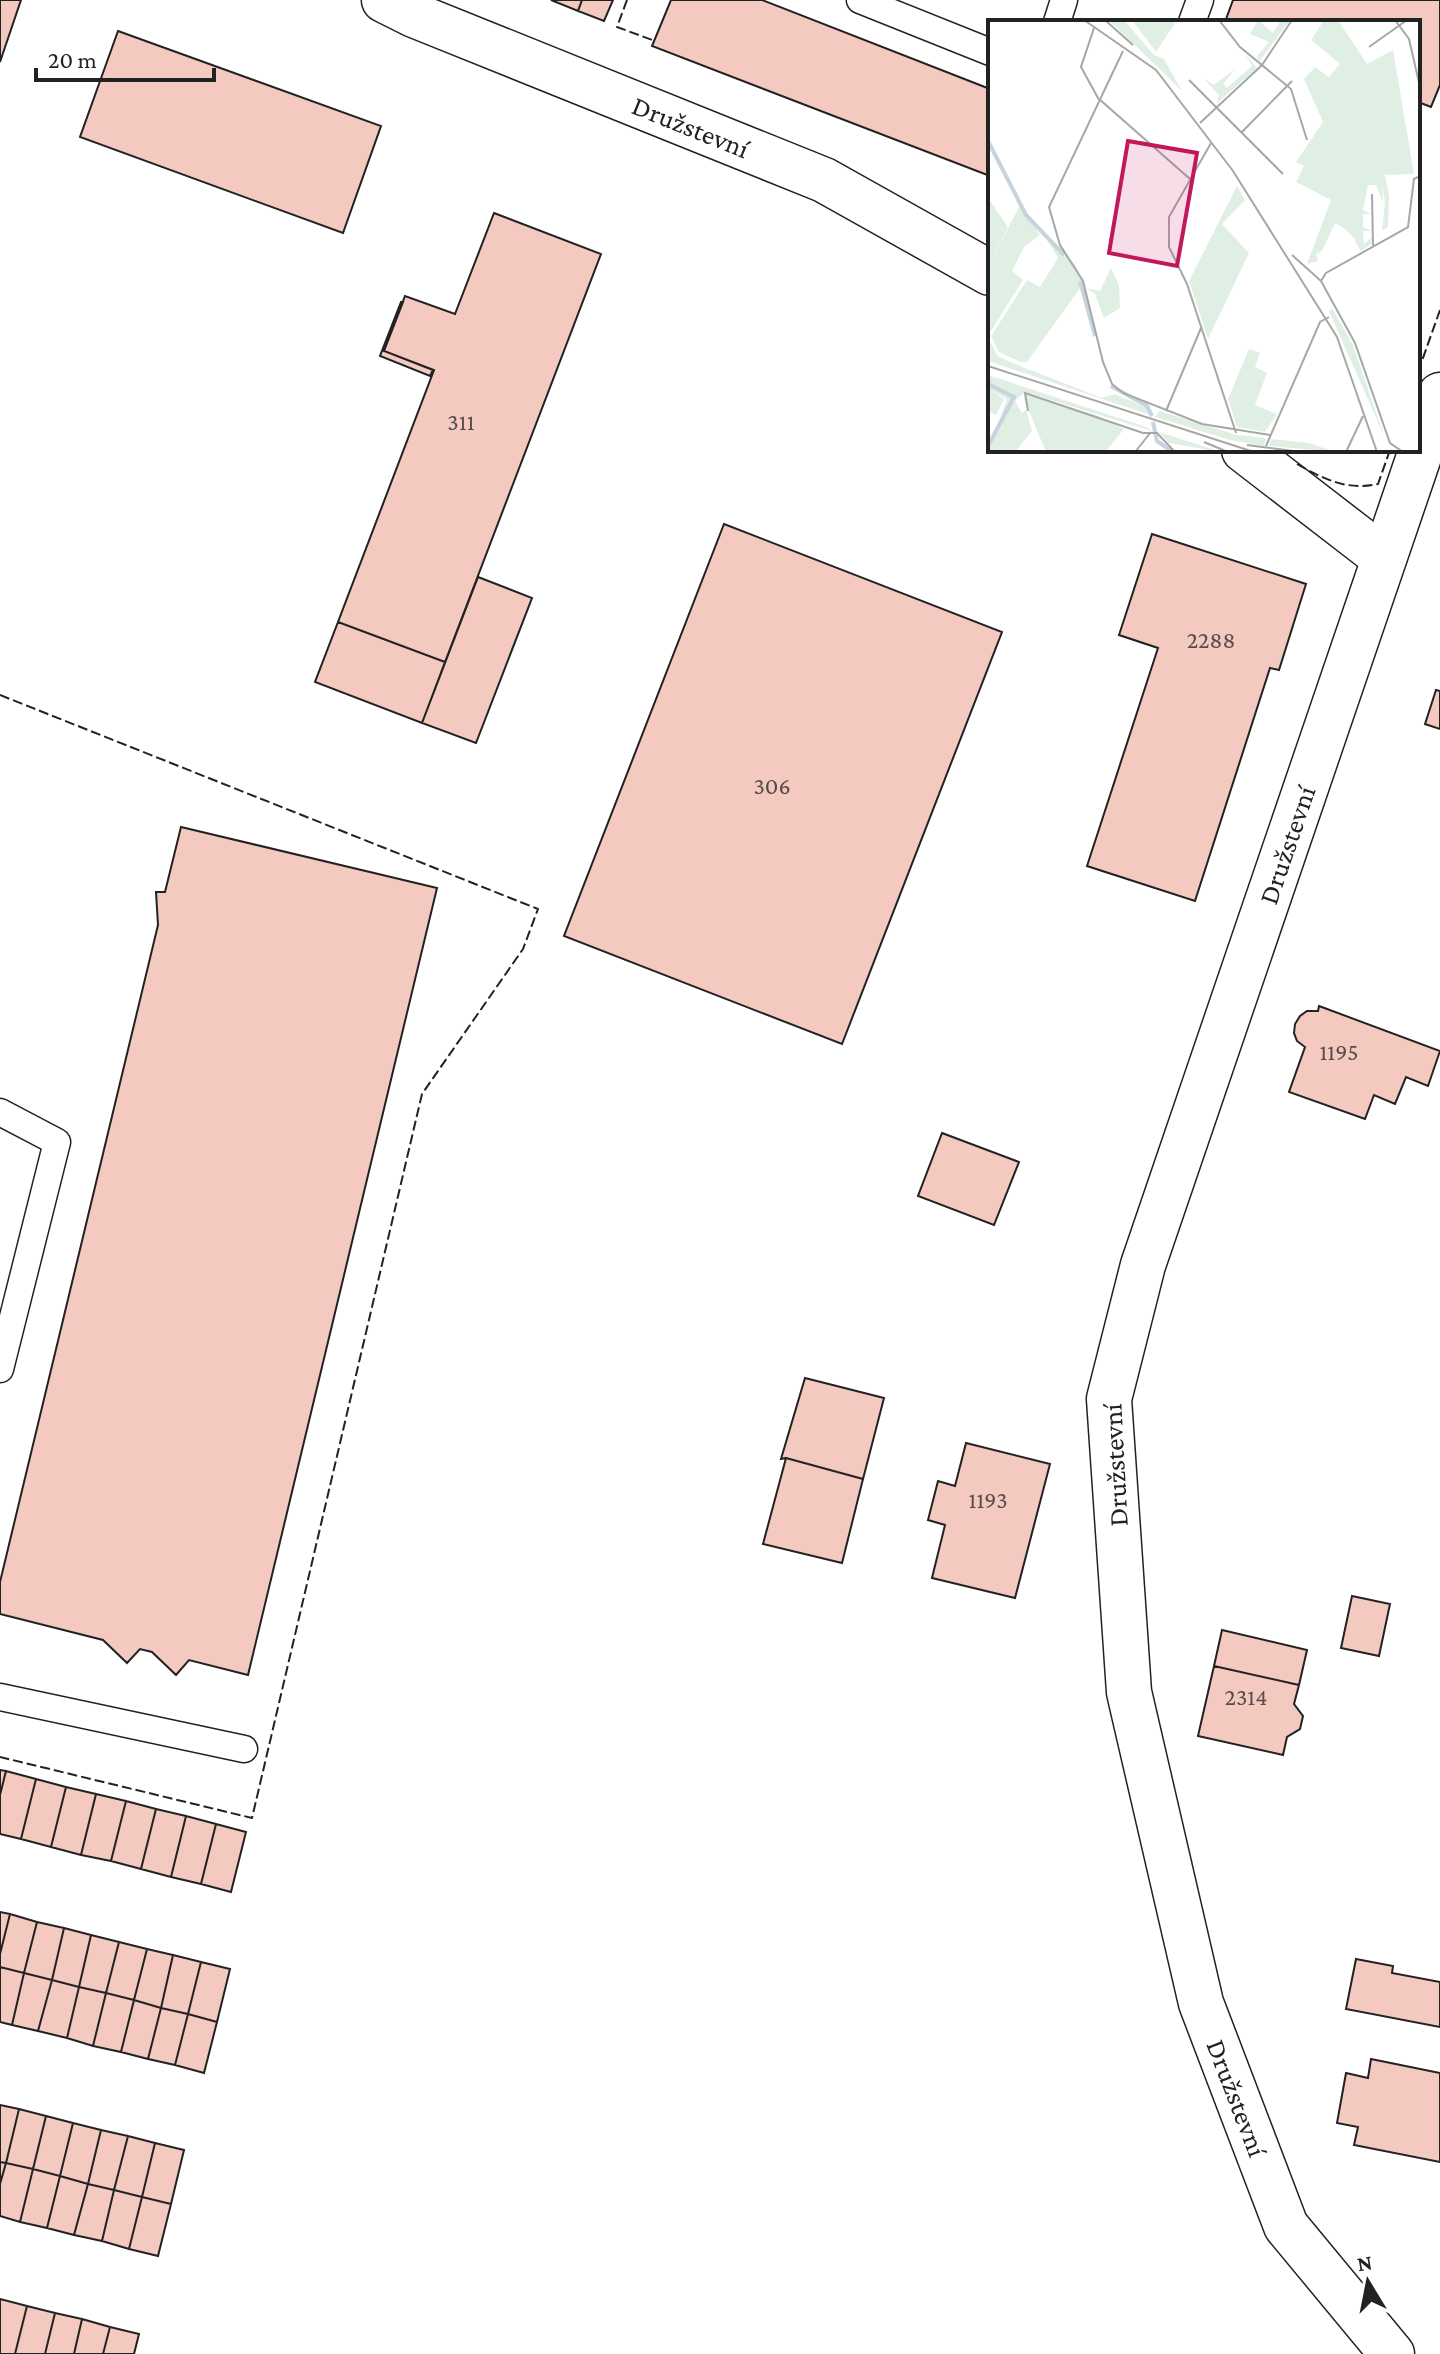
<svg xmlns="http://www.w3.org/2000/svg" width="1440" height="2354" viewBox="0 0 1440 2354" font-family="'Crimson Pro',serif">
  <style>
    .building { fill: #f3c9c0; stroke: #222; stroke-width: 2 }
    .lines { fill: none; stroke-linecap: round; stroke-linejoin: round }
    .lane-casing { stroke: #222; stroke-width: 29 }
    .street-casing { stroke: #222; stroke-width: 47 }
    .lane { stroke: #fff; stroke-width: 26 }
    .street { stroke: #fff; stroke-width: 44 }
    .fence { stroke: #222; stroke-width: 2; stroke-dasharray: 10 4; stroke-linecap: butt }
    .labels { text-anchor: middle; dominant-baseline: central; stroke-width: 6; stroke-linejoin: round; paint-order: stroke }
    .number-label { font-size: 24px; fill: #564c4a }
    .street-label { font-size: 28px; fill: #222; stroke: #fff }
    .inset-river { fill: none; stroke: #c7d3dd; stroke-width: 4 }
    .inset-road { fill: none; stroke: #a7a7a7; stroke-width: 2 }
    .view { fill: #c2185b; fill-opacity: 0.15; stroke: #c2185b; stroke-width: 4 }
    .inset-edge { fill: none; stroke: #222; stroke-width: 4 }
  </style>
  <rect width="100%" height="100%" fill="#fff"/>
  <path class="building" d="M0,0H21L0,62Z
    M551,0H582L578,11Z
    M582,0H613L604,21L578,11Z
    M671,0H762L990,89V176L652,46Z
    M1233,0H1440V85L1431,107L1418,102V22H1225Z
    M118,31L381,126L343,233L80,137Z
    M494,213L601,254L445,662L338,622L434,370L384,351L405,296L455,314Z
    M401,302H403L384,351L433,370L430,376L380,356Z
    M724,524L1002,632L842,1044L564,936Z
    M1152,534L1306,584L1279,670L1270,668L1195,901L1087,866L1158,648L1119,635Z
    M478,577L532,598L476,743L422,723Z
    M338,622L445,662L422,723L315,682Z
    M1436,690L1440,691V729L1425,724Z
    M181,827L437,888L248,1675L189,1660L176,1675L152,1652L140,1649L127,1663L103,1640L0,1614V1582L158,925L156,892H165Z
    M1319,1006L1440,1051L1428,1086L1406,1077L1395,1104L1374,1095L1365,1119L1289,1092L1305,1047L1297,1041L1294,1033L1295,1024L1300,1016L1307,1011H1318Z
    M942,1133L1019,1162L994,1225L918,1196Z
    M805,1378L884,1398L863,1479L786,1458L781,1459Z
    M966,1443L1050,1464L1015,1598L932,1578L945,1525L928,1520L938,1481L955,1486Z
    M786,1458L863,1479L842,1563L763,1544Z
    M1352,1596L1390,1604L1379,1656L1341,1648Z
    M1222,1630L1307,1650L1299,1685L1214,1666Z
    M1214,1666L1299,1685L1294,1704L1303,1716L1300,1729L1287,1737L1283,1755L1198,1736Z
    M0,1770L6,1771L0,1795Z
    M6,1771L36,1779L21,1839L0,1834V1795Z
    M36,1779L66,1787L51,1847L21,1839Z
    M66,1787L96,1794L81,1855L51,1847Z
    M96,1794L126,1801L111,1861L81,1855Z
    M126,1801L156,1809L141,1869L111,1861Z
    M156,1809L186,1816L171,1877L141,1869Z
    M186,1816L216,1824L201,1884L171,1877Z
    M216,1824L246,1832L231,1892L201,1884Z
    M0,1912L10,1914L0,1954Z
    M10,1914L37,1922L24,1973L0,1967V1954Z
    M37,1922L64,1928L52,1980L24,1973Z
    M64,1928L91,1935L79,1987L52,1980Z
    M91,1935L119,1942L106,1993L79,1987Z
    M119,1942L147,1949L134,2000L106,1993Z
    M147,1949L173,1955L161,2008L134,2000Z
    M173,1955L201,1962L188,2014L161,2008Z
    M1356,1959L1393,1966L1392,1973L1440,1982V2027L1346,2009Z
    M201,1962L230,1969L217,2022L188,2014Z
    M0,1967L24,1973L12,2025L0,2022Z
    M24,1973L52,1980L38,2031L12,2025Z
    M52,1980L79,1987L67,2038L38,2031Z
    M79,1987L106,1993L93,2046L67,2038Z
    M106,1993L134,2000L121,2052L93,2046Z
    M134,2000L161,2008L148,2059L121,2052Z
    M161,2008L188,2014L175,2065L148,2059Z
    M188,2014L217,2022L204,2073L175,2065Z
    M1371,2059L1440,2073V2162L1354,2145L1358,2127L1337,2123L1346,2073L1368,2078Z
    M0,2105L19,2109L6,2163L0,2162Z
    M19,2109L46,2116L33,2169L6,2163Z
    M46,2116L73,2123L60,2176L33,2169Z
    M73,2123L101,2130L88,2184L60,2176Z
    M101,2130L128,2136L114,2190L88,2184Z
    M128,2136L155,2143L142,2197L114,2190Z
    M155,2143L184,2150L171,2204L142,2197Z
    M0,2162L6,2163L0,2184Z
    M6,2163L33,2169L20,2222L0,2216V2184Z
    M33,2169L60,2176L47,2228L20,2222Z
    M60,2176L88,2184L74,2235L47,2228Z
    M88,2184L114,2190L102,2241L74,2235Z
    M114,2190L142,2197L129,2249L102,2241Z
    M142,2197L171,2204L158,2256L129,2249Z
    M0,2299L27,2306L15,2354H0Z
    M27,2306L55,2313L45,2354H15Z
    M55,2313L82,2319L74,2354H45Z
    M82,2319L110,2327L103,2354H74Z
    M110,2327L139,2334L134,2354H103Z"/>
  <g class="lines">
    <defs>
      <path id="lane" d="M860,0L990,52
        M1057,22L1064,0
        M1192,22L1200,0
        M0,1112L57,1142L0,1369
        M0,1697L244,1749"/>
      <g id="street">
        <path id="s1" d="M384,0L414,15L824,180L990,273"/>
        <path d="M1244,450L1384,558"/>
        <path id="s2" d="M1392,2354L1286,2226L1201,2003L1129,1692L1109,1399L1143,1265L1440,395"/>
      </g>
    </defs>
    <use href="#lane" class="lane-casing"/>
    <use href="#street" class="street-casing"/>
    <use href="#lane" class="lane"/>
    <use href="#street" class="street"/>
    <path class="fence" d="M627,0L617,27L655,41
      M1418,372L1440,310
      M1297,464C1323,479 1348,491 1378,484L1390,450
      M0,695L538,909L523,949L422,1094L252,1818L0,1757"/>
  </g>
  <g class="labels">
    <g class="number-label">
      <text x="461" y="421">311</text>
      <text x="1211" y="639">2288</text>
      <text x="772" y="785">306</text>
      <text x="1339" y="1051">1195</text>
      <text x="988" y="1499">1193</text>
      <text x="1246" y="1696">2314</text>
    </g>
    <g class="street-label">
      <text stroke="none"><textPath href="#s1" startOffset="332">Družstevní</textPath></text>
      <text stroke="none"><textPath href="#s2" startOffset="1600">Družstevní</textPath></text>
      <text transform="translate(1115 1465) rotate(-93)">Družstevní</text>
      <text transform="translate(1237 2098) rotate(69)">Družstevní</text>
    </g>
  </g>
  <g transform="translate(988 20)">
    <rect width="432" height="432" fill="#fff"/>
    <path d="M121,0H136L166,35L176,39L194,71ZM270,0L285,13L293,0H302L271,42L269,36L281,22L262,14ZM336,0H350L379,44L405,30L426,154L398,155L385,141L383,154L394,164L395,182L388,165H380L375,190L383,194H375V207L384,211H375L376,224L384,217L383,224L373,231L367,222L370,188L359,210L347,203L334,231L328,234L330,241L319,244L343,180L308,162L316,146L308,142L335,102L316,59L327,47L341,57L352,44L323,20ZM257,34L269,48L228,84L231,75L215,58L226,65L247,49L235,64L239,68L264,46ZM249,166L257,180L234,204L261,233L220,319L201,261ZM32,185L52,215L36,227L24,251L35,260L1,314L0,247ZM39,260L52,267L11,332L3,316ZM0,318L10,336L24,343L114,378L127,374L157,387L162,395L0,341ZM261,329L272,333L267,347L279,353L267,385L289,394L277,412L249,407L240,379ZM0,355L158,407L164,411L37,372L27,381L34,393L38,390L44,411L27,432H0L19,379L2,370L16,379L8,395L0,391ZM39,374L108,395L136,409L117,432H58L36,379ZM171,391L249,415L278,418L276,426L242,420L167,397ZM171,412L233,432L181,423ZM283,419L321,423L347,432L281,426Z" fill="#e0efe3"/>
    <path d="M385,141L395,146L401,175L400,207L394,211L397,182L394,164L381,154ZM0,178L20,207L0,247ZM366,180L370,188V223L354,205ZM54,211L87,244L95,264L39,342H32L11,332L70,238ZM123,248L131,265L132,288L116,298L107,274L98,268L112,271ZM344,288L365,325L396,416L341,291Z" fill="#e0efe3"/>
    <path d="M144,0H189L168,32Z" fill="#e0efe3"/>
    <path class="inset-river" d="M0,121L38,195L76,235M92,261L107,316M0,364L26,377L0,426M123,366L159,386L164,396M165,402L169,421L183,431"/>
    <path class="inset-road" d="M96,0L168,50L245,151L349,317L389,432M231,0L252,27L303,69L319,120M407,0L421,19L432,67M118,1L145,25M106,8L93,47L110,78L202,159M381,27L419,0M135,31L61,187L72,225L95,261L115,342L124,364L135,373L214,404L282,415M201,60L295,154M212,103L274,45L304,0M254,112L304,61M223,123L181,197V227L199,264L248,413M384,174L385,226M304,235L333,261M0,346L266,432M40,391L37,373L155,413H169L187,432M178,391L213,308M216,422L240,432M259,425L314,432M278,426L332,302L341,297M147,432L163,412M358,432L375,396M415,432L402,423L367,323L333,261L338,253L420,207L426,159L432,156"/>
    <path class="view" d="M140,121L209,133L189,246L121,233Z"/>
    <rect width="432" height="432" class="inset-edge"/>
  </g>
  <g transform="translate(1368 2282) rotate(350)" stroke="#ffffff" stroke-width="6" paint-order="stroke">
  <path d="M0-6L14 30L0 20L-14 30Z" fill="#222222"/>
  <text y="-12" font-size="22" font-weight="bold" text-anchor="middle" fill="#222222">N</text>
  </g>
  <path d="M36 68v12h178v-12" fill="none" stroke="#222222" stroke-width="4"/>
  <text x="48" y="68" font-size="24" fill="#222222" stroke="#ffffff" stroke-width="6" paint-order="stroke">20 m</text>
</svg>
